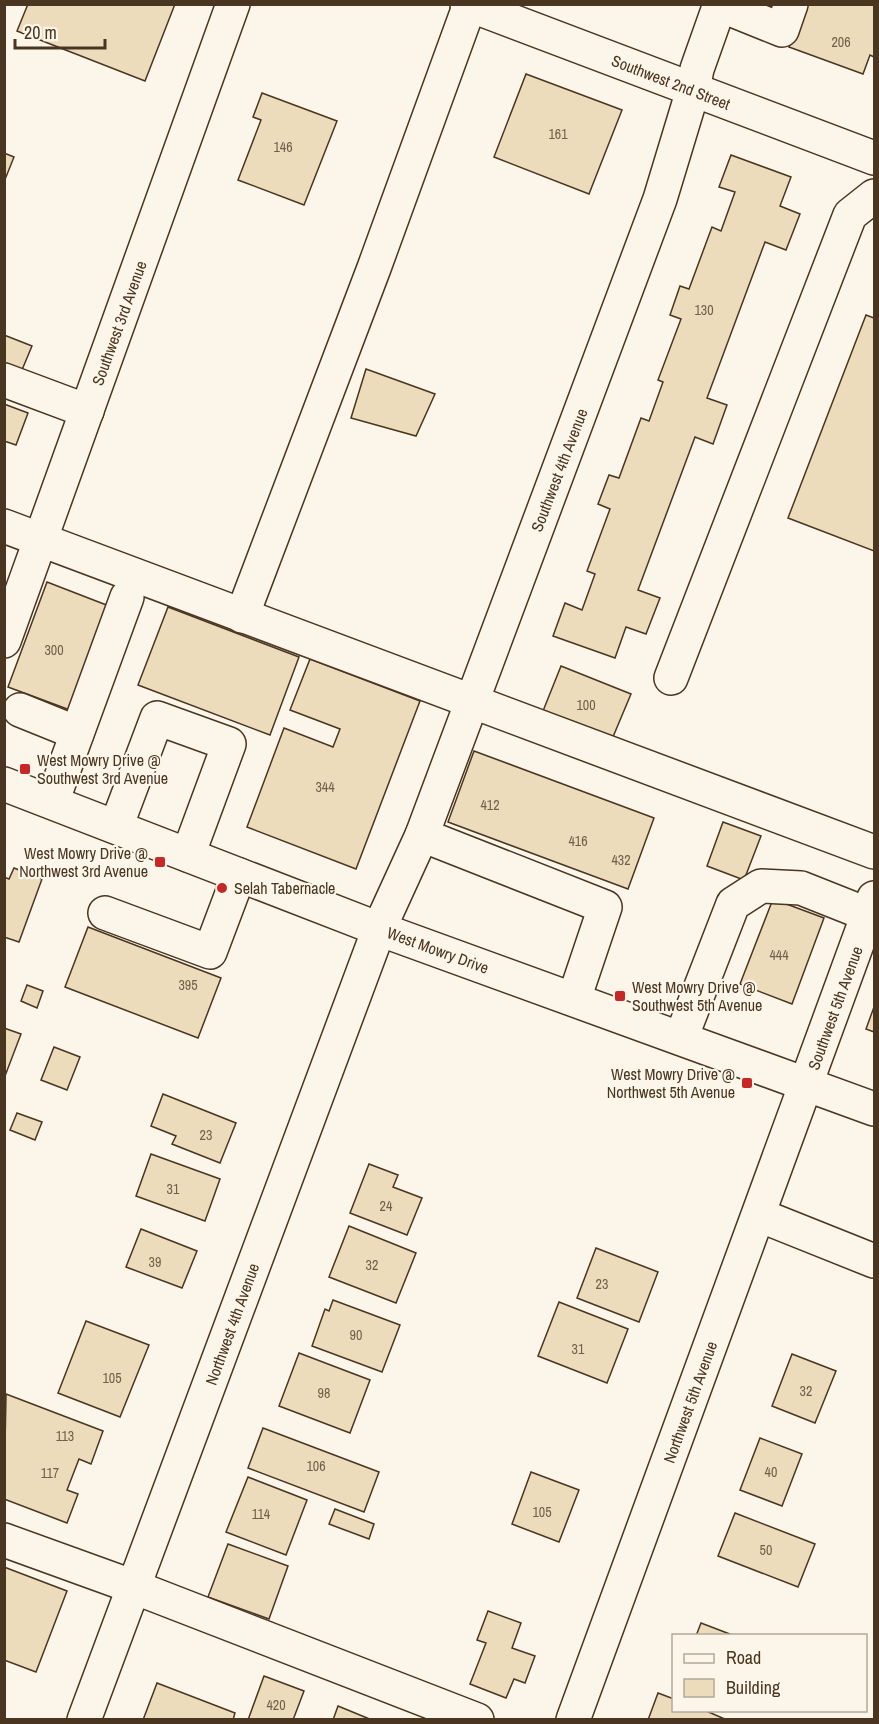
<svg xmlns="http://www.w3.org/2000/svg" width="879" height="1724" font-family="'Archivo Narrow',sans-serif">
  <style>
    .building { fill: #ecdcbc; stroke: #4a3520; stroke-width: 1.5 }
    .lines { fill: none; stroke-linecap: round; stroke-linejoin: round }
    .minor-casing { stroke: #4a3520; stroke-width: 36 }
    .minor { stroke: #fbf6e9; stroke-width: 33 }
    .poi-dot { fill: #c62828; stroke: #fbf6e9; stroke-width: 2 }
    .labels { text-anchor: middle; stroke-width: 4.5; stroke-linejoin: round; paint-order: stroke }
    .number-label { font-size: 14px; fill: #725f47 }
    .street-label { font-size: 16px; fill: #4a3520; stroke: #fbf6e9 }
    .poi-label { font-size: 16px; fill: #4a3520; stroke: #fbf6e9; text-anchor: start }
  </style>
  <rect width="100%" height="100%" fill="#fbf6e9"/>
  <g class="building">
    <path d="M 28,4 L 175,4 L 145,81 L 17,31 Z"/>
    <path d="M 805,4 L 874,4 L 874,57 L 870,55 L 863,74 L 789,47 Z"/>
    <path d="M 526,74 L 622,110 L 589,194 L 494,157 Z"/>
    <path d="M 262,93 L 337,121 L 304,205 L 238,180 L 261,120 L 253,117 Z"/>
    <path d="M 4,153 L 14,157 L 4,182 Z"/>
    <path d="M 731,155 L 791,177 L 780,206 L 800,214 L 786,250 L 765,242 L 707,398 L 727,405 L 713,444 L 695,437 L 638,590 L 660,598 L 646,634 L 626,627 L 615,658 L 553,636 L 565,603 L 582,610 L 595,574 L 587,571 L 610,509 L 598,504 L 609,475 L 619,478 L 641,418 L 649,421 L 663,382 L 658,380 L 681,319 L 670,315 L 680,286 L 689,289 L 712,227 L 721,231 L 735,192 L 719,187 Z"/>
    <path d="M 866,315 L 874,318 L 874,551 L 788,518 Z"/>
    <path d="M 4,335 L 32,346 L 19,377 L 4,371 Z"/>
    <path d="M 366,369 L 435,394 L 416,436 L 351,418 Z"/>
    <path d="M 4,404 L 28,413 L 16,445 L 4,441 Z"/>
    <path d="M 47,582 L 109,606 L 70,710 L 8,687 Z"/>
    <path d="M 168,607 L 299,657 L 270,735 L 138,685 Z"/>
    <path d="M 310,659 L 420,701 L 356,869 L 247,827 L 284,728 L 333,747 L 340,729 L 290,710 Z"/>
    <path d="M 561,666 L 631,694 L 610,744 L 541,716 Z"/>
    <path d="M 474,751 L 654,818 L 628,889 L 448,822 Z"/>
    <path d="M 723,822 L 761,836 L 744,880 L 707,866 Z"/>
    <path d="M 14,868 L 42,879 L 19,942 L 4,937 L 4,877 L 9,879 Z"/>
    <path d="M 773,899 L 824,918 L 792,1004 L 740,984 Z"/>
    <path d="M 88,927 L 221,978 L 198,1038 L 65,987 Z"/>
    <path d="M 27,985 L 43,991 L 37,1008 L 21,1001 Z"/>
    <path d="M 874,1007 L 874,1032 L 866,1029 Z"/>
    <path d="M 4,1028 L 21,1034 L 5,1076 L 4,1076 Z"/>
    <path d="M 54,1047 L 80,1057 L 67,1090 L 41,1080 Z"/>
    <path d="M 163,1094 L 236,1123 L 220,1163 L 172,1144 L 176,1136 L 151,1126 Z"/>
    <path d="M 17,1113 L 42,1122 L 35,1140 L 10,1130 Z"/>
    <path d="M 151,1154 L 220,1179 L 205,1221 L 136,1196 Z"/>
    <path d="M 369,1164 L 398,1175 L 393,1187 L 422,1198 L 407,1235 L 350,1213 Z"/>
    <path d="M 349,1226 L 416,1253 L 396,1303 L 329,1277 Z"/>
    <path d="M 141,1229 L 197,1251 L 182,1288 L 126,1267 Z"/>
    <path d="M 596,1248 L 658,1272 L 639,1322 L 577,1298 Z"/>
    <path d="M 333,1300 L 400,1325 L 382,1372 L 312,1346 L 325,1309 L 329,1311 Z"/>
    <path d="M 559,1302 L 628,1329 L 607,1383 L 538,1356 Z"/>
    <path d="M 86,1321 L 149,1345 L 120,1417 L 58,1393 Z"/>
    <path d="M 299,1353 L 370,1380 L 350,1433 L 279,1406 Z"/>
    <path d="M 792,1354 L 836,1371 L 815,1423 L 772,1406 Z"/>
    <path d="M 6,1394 L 103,1431 L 91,1464 L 79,1459 L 67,1490 L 78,1494 L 67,1523 L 4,1499 Z"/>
    <path d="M 263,1428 L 379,1472 L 364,1512 L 248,1468 Z"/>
    <path d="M 760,1438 L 802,1454 L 782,1506 L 740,1490 Z"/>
    <path d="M 531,1472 L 579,1490 L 559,1542 L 512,1524 Z"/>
    <path d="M 248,1477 L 307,1500 L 286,1555 L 226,1532 Z"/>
    <path d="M 335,1509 L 374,1524 L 369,1539 L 329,1524 Z"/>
    <path d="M 735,1513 L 815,1544 L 798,1587 L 718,1556 Z"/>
    <path d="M 228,1544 L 288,1566 L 269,1619 L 208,1597 Z"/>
    <path d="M 4,1567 L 67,1591 L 36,1672 L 4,1660 Z"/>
    <path d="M 488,1611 L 521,1623 L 512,1648 L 535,1656 L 525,1683 L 514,1679 L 506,1698 L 470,1684 L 486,1643 L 477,1640 Z"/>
    <path d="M 701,1623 L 735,1636 L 696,1636 Z"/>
    <path d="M 264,1676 L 304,1691 L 293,1720 L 248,1720 Z"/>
    <path d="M 157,1683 L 235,1713 L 233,1720 L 143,1720 Z"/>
    <path d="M 658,1693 L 674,1699 L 674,1710 L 704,1710 L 727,1720 L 648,1720 Z"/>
    <path d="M 338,1706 L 372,1720 L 333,1720 Z"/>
  </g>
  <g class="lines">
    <defs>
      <g id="minor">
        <path d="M 467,4 L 874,158"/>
        <path d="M 720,5 L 782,30 L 791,4"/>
        <path d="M 4,380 L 87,411"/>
        <path d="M 4,526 L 874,852"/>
        <path d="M 242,616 L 374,268 L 470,4"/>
        <path d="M 4,641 L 233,4"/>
        <path d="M 671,678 L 850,215 L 874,196"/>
        <path d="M 20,710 L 77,733"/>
        <path d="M 4,784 L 379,929 L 874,1109"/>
        <path d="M 52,802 L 127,597"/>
        <path d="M 116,827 L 157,718 L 229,744 L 188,855"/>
        <path d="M 422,835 L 605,907 L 574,999"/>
        <path d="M 105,913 L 210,952 L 239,875"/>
        <path d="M 681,1038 L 733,904 L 761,886 L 801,888 L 869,915"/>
        <path d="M 759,1215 L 874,1261"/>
        <path d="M 4,1540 L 134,1587 L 477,1720"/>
        <path d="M 84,1720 L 379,929 L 422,835 L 660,199 L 693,90 L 697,69 L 720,4"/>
        <path d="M 573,1720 L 874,898"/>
      </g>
    </defs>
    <use href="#minor" class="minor-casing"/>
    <use href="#minor" class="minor"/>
  </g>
  <g class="poi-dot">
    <rect x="19" y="763" width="12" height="12" rx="3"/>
    <rect x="154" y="856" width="12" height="12" rx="3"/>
    <circle cx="222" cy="888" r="6"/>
    <rect x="614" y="990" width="12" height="12" rx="3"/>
    <rect x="741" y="1077" width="12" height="12" rx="3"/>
  </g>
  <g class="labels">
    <g class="number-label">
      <text x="841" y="47">206</text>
      <text x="558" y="139">161</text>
      <text x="283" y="152">146</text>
      <text x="704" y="315">130</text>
      <text x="54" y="655">300</text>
      <text x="586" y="710">100</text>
      <text x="325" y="792">344</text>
      <text x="490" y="810">412</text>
      <text x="578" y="846">416</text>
      <text x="621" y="865">432</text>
      <text x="779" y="960">444</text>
      <text x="188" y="990">395</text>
      <text x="206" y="1140">23</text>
      <text x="173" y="1194">31</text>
      <text x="386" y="1211">24</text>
      <text x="155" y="1267">39</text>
      <text x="372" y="1270">32</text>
      <text x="602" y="1289">23</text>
      <text x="356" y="1340">90</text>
      <text x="578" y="1354">31</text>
      <text x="112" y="1383">105</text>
      <text x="806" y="1396">32</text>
      <text x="324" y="1398">98</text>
      <text x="65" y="1441">113</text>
      <text x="316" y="1471">106</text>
      <text x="771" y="1477">40</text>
      <text x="50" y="1478">117</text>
      <text x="542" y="1517">105</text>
      <text x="261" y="1519">114</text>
      <text x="766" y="1555">50</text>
      <text x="276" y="1710">420</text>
    </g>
    <g class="street-label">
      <text transform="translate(671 82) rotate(21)" y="6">Southwest 2nd Street</text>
      <text transform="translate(119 323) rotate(-70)" y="6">Southwest 3rd Avenue</text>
      <text transform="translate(559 470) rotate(-69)" y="6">Southwest 4th Avenue</text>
      <text transform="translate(438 950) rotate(20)" y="6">West Mowry Drive</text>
      <text transform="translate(835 1008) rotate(-70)" y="6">Southwest 5th Avenue</text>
      <text transform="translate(232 1324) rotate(-70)" y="6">Northwest 4th Avenue</text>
      <text transform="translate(690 1402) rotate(-70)" y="6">Northwest 5th Avenue</text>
    </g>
    <g class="poi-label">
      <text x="37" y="766">West Mowry Drive @<tspan x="37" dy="18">Southwest 3rd Avenue</tspan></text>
      <text x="148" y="859" text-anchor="end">West Mowry Drive @<tspan x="148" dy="18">Northwest 3rd Avenue</tspan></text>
      <text x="234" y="894">Selah Tabernacle</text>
      <text x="632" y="993">West Mowry Drive @<tspan x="632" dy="18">Southwest 5th Avenue</tspan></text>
      <text x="735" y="1080" text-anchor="end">West Mowry Drive @<tspan x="735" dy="18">Northwest 5th Avenue</tspan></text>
    </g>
  </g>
  <rect width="879" height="1724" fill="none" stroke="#4a3520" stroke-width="12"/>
  <rect x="672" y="1634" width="195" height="78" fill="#fbf6e9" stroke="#b4a999" stroke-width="1.5"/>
  <rect x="684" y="1654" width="30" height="9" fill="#fbf6e9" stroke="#b4a999" stroke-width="1.5"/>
  <text x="726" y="1664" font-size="18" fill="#4a3520">Road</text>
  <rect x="684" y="1679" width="30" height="18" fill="#ecdcbc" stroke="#b4a999" stroke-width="1.5"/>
  <text x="726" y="1694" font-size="18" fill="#4a3520">Building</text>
  <path d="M15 39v9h90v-9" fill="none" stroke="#4a3520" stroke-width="3"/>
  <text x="24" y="39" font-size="18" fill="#4a3520" stroke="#fbf6e9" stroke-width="4.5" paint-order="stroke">20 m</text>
</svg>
